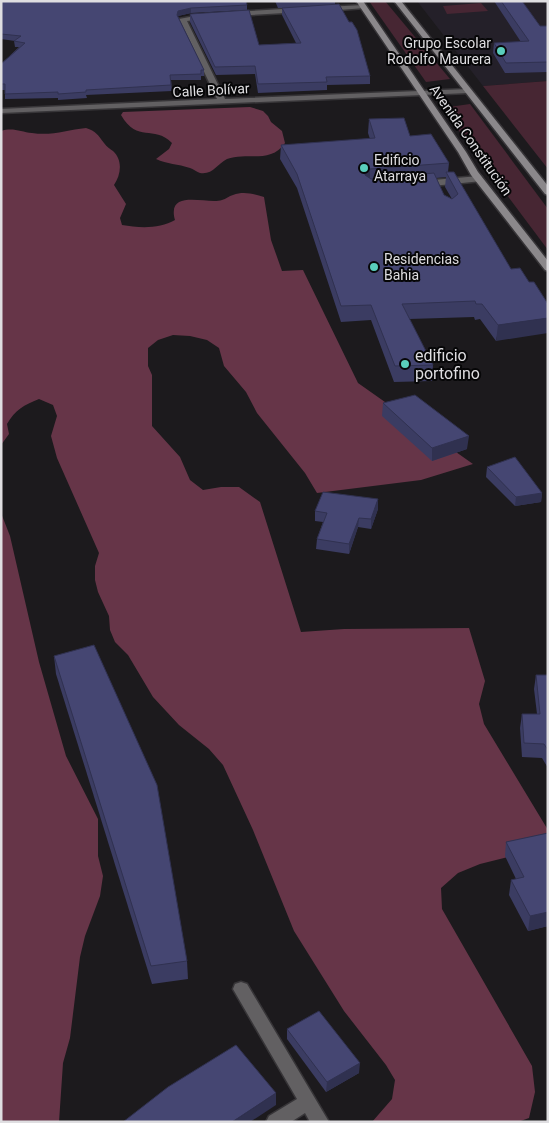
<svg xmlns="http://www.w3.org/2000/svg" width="549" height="1123" font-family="Roboto,sans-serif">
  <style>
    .built { fill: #242029 }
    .green { fill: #472633 }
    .forest { fill: #663548 }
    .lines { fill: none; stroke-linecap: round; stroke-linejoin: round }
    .street-casing { stroke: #373538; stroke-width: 3 }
    .secondary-casing { stroke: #373538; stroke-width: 3 }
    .street { fill: #626062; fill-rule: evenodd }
    .secondary { fill: #8b888b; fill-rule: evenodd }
    .wall { fill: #3b3c62; fill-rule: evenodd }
    .shaded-wall { fill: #303150 }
    .building { fill: #454672; stroke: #303150 }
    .poi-dot { fill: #5acebc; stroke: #060607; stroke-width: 2 }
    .labels { text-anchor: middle; stroke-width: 4; stroke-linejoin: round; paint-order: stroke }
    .far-poi-label { font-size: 14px; fill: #dfdee1; stroke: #060607; text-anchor: start }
    .far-street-label { font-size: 14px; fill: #dfdee1; stroke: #060607 }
    .poi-label { font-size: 16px; fill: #dfdee1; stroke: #060607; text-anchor: start }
  </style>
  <rect width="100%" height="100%" fill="#1c1a1d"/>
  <path class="built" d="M 417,1 L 548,1 L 548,81 L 483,86 Z"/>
  <g class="green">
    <path d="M 369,1 L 385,1 L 450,79 L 426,82 Z"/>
    <path d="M 481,3 L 488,11 L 447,14 L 443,6 Z"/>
    <path d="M 548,81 L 548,169 L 483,86 Z"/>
    <path d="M 470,104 L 548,209 L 548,250 L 442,108 Z"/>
  </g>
  <g class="forest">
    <path d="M 250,107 L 263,111 L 268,116 L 271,122 L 282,131 L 285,143 C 271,164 247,152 227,159 C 217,164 213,175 200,173 C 197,172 193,169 190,168 C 178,164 167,164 156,159 L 169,149 L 172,143 C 153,124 138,144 121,115 L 123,112 Z"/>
    <path d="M 86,128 C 96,131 98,135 104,143 C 107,147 110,149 113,151 C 123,160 121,175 114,185 L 126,204 L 120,218 L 122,225 C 139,228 160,229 175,220 C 166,188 208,205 222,200 C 226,199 229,196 233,195 C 244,191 253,194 264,197 L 271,240 L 282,271 L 303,270 L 358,383 L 473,464 L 421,480 L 317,493 L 305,473 L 257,413 L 246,392 L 224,366 L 219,348 L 207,340 L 190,336 L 173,335 L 158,340 L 148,348 L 148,366 L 152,375 L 152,426 L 180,457 L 190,480 L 203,490 L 221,487 L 239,487 L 260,502 L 301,632 L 344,629 L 469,628 L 485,681 L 479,704 L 484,724 L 548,830 L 548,847 L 480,864 L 458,873 L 441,888 L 442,909 L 532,1066 L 535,1092 L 529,1118 L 518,1122 L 372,1122 L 392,1099 L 395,1080 L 386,1065 L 344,1011 L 294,931 L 253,830 L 223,765 L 209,749 L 179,725 L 153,697 L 128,655 L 115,642 L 110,630 L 109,616 L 98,592 L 95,580 L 95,566 L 99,553 L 57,458 L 51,436 L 57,416 L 53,405 L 39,399 C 24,405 15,410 7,424 L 9,434 L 1,445 L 1,131 C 13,127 21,132 32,133 C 52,136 67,130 86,128 Z"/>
    <path d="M 1,513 L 10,536 L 39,662 L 66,756 L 98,819 L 98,856 L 103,876 L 100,896 L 85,936 L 80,957 L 70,1038 L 63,1063 L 59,1122 L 1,1122 Z"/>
  </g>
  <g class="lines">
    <defs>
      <g id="street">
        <path d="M 363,5 L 365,6 L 365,8 L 326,11 L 322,9 L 326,7 Z"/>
        <path d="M 299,8 L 302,8 L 302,12 L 234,16 L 230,14 L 234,12 Z"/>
        <path d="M 206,14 L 210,16 L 209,18 L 187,21 L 225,99 L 468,89 L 472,91 L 468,93 L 1,113 L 1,109 L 217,99 L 179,19 Z"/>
        <path d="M 479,176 L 482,177 L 482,181 L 422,187 L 418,184 L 422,181 Z"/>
        <path d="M 241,982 L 247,984 L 329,1122 L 310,1122 L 305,1113 L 291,1122 L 266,1122 L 269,1116 L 297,1099 L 233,989 L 235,984 Z"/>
      </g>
      <g id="secondary">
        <path d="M 356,1 L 363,1 L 466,152 L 478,172 L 548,261 L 548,271 L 545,270 L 471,175 L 458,152 Z"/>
        <path d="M 394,1 L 401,1 L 548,186 L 548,195 L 545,194 Z"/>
      </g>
    </defs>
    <use href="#street" class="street-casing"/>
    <use href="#secondary" class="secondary-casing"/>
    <use href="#street" class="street"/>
    <use href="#secondary" class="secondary"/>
  </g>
  <g class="wall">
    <path d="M 1,1 L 247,5 L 247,10 L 191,13 L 178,16 L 204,70 L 204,76 L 201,76 L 201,80 L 171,80 L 172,91 L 86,95 L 87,98 L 58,100 L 58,98 L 5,99 L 5,90 L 1,90 L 1,64 L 19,47 L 15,47 L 14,41 L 15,41 L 1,39 Z"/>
    <path d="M 275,1 L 335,1 L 335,4 L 370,76 L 370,84 L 327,85 L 327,90 L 258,93 L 255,74 L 216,75 L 190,22 L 190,14 L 259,45 L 296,43 L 282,15 L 282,8 L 278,8 Z"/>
    <path d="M 494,1 L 522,1 L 540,26 L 548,26 L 548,72 L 505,73 L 493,53 L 494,43 L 521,42 Z"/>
    <path d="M 369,119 L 410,136 L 449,163 L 448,172 L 511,269 L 496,341 L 480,319 L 475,320 L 474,317 L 409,319 L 433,365 L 432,381 L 394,382 L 371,320 L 341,322 L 297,188 L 280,159 L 281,145 L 370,139 L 368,133 ZM 446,177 L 445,187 L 452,199 L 444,195 L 436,178 Z"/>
    <path d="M 383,403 L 467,449 L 432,461 L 382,416 Z"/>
    <path d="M 487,467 L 542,493 L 541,502 L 515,506 L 486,477 Z"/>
    <path d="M 378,509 L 371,529 L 358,527 L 349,554 L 316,549 L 317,539 L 323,522 L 315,521 L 315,511 Z"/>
    <path d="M 54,656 L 187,961 L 188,979 L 152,984 L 56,674 Z"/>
    <path d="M 536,675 L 548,675 L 548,768 L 542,758 L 522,757 L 520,728 L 522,714 L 537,714 L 534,689 Z"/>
    <path d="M 548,833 L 548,926 L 528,931 L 509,895 L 511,880 L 516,879 L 505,856 L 506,842 Z"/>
    <path d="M 287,1029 L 359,1073 L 326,1092 L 287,1039 Z"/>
  </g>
  <g class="shaded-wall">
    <path d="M 191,8 L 191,13 L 178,16 L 177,20 L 177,15 L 178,11 Z"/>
    <path d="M 370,169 L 370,183 L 365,186 L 365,172 Z"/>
    <path d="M 548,318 L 548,333 L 496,341 L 498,325 Z"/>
    <path d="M 469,436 L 467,449 L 432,461 L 432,448 Z"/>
    <path d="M 542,493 L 541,502 L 515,506 L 516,497 Z"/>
    <path d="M 378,499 L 378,509 L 371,529 L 371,519 Z"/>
    <path d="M 359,518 L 358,527 L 349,554 L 349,544 Z"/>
    <path d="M 548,912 L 548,926 L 528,931 L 530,916 Z"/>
    <path d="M 360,1063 L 359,1073 L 326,1092 L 327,1082 Z"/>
    <path d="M 276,1093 L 276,1105 L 250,1122 L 232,1122 Z"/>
  </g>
  <g class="building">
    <path d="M 1,1 L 246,1 L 247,5 L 191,8 L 178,11 L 177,15 L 204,70 L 201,70 L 201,74 L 170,75 L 171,85 L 86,90 L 86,92 L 58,94 L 58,92 L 5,94 L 5,84 L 1,84 L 1,64 L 25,43 L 14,41 L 21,36 L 1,34 Z"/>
    <path d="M 501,1 L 522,1 L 540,26 L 548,26 L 548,62 L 506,63 L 494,43 L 529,41 Z"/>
    <path d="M 339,4 L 349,22 L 352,22 L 357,30 L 370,76 L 326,77 L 327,82 L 258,84 L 255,66 L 215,67 L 190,14 L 249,10 L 259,45 L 301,43 L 282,8 Z"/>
    <path d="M 404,118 L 410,136 L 431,134 L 449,163 L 370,169 L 365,172 L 365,175 L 371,179 L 434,173 L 444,195 L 452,199 L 458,194 L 446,172 L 454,172 L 511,269 L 520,268 L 529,282 L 534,282 L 548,304 L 548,318 L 498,325 L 482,304 L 476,304 L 475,301 L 402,304 L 433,365 L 395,366 L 371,305 L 341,306 L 297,174 L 281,145 L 375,138 L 369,119 Z"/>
    <path d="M 415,395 L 469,436 L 432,448 L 383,403 Z"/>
    <path d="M 515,457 L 542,493 L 516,497 L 487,467 Z"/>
    <path d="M 323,492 L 378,499 L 371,519 L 359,518 L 349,544 L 317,539 L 327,513 L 315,511 Z"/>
    <path d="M 94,645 L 157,785 L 187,961 L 151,966 L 54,656 Z"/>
    <path d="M 536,675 L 548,675 L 548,750 L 544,744 L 524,743 L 522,714 L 540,714 Z"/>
    <path d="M 548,833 L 548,912 L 530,916 L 511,880 L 524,877 L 506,842 Z"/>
    <path d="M 319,1011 L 360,1063 L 327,1082 L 287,1029 Z"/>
    <path d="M 236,1045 L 276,1093 L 232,1122 L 123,1122 L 168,1087 Z"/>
  </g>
  <g class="poi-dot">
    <circle cx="501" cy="51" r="5"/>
    <circle cx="364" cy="168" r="5"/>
    <circle cx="374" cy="267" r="5"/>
    <circle cx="405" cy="364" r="5"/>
  </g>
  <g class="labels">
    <g class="far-poi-label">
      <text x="491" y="48" text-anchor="end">Grupo Escolar<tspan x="491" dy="16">Rodolfo Maurera</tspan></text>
      <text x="374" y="165">Edificio<tspan x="374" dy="16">Atarraya</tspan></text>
      <text x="384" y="264">Residencias<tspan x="384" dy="16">Bahia</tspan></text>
    </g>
    <g class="far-street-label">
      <text transform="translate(211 90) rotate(-3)" y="5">Calle Bolívar</text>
      <text transform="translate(471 140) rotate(55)" y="5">Avenida Constitución</text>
    </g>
    <g class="poi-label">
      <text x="415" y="361">edificio<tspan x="415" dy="18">portofino</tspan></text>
    </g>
  </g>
  <rect width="549" height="1123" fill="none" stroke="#dfdee1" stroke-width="5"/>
</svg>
